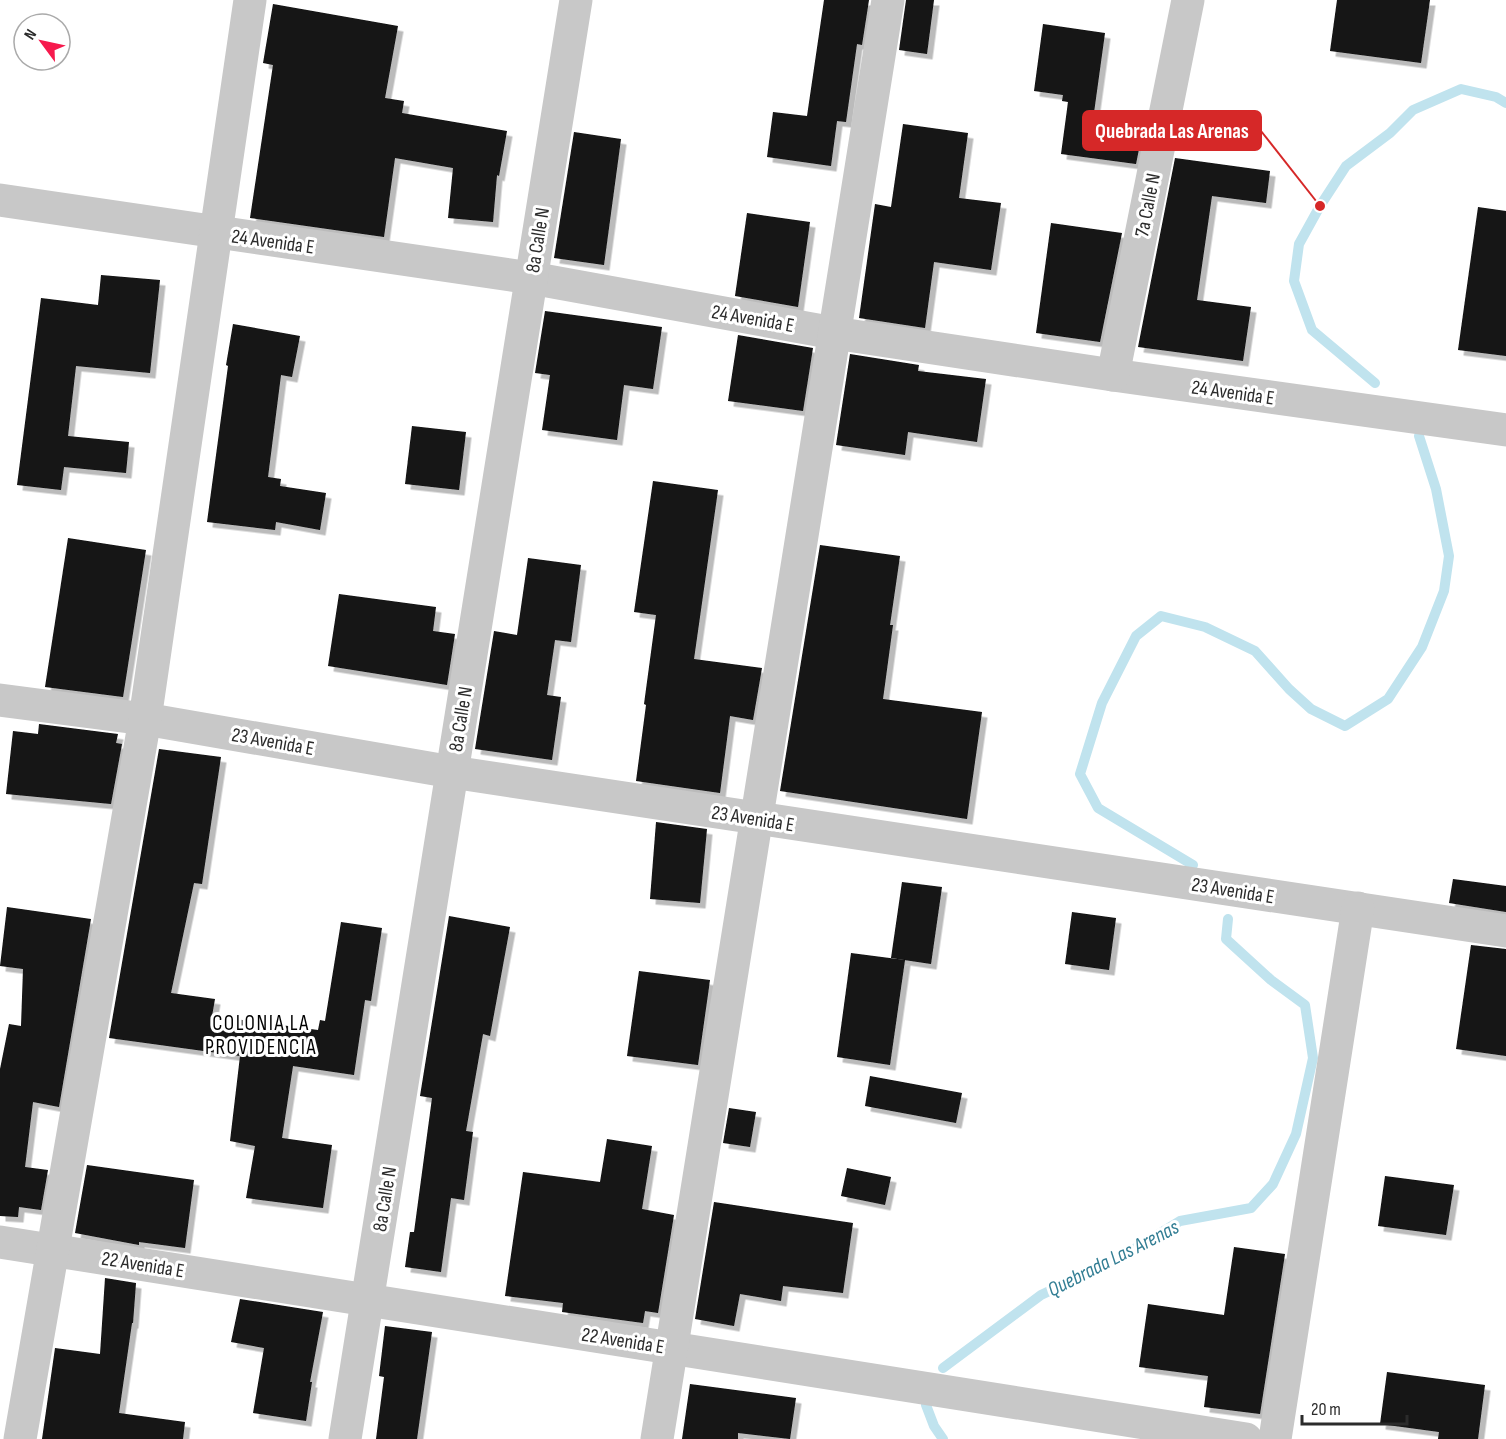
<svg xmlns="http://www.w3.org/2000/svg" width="1506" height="1439" font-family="'Sofia Sans Condensed',sans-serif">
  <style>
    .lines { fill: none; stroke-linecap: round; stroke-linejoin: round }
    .stream { stroke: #c0e3ee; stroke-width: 10 }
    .building { fill: #121212; filter: url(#shadow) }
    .minor { stroke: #c8c8c8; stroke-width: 33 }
    .labels { text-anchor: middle; stroke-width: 6; stroke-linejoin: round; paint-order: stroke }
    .street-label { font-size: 20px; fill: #2b2b2b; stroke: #fff }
    .neighbourhood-label { font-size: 21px; letter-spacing: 1.5px; fill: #000; stroke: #fff }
    .water-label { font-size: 21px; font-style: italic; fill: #337e94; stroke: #fff }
    .leader { fill: none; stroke: #d62828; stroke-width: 2 }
    .callout-dot { fill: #d62828; stroke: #fff; stroke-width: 2 }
    .callout { fill: #d62828; stroke: #d62828; stroke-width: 2 }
    .callout-label { font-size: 21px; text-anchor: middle; font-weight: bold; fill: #fff }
  </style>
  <defs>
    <filter id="shadow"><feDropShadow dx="5.5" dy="5.5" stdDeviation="0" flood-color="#0004"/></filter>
  </defs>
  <rect width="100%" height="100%" fill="#fff"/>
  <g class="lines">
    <g class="stream">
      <path d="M 1375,383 L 1312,330 L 1294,281 L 1299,244 L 1320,206 L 1346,166 L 1390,133 L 1413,110 L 1461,89 L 1496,97 L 1506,103"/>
      <path d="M 1193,865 L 1098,808 L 1080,774 L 1102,703 L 1136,636 L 1161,616 L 1205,627 L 1255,651 L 1289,689 L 1311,709 L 1345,726 L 1388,699 L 1422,647 L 1444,591 L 1449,556 L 1436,489 L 1419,436"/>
      <path d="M 943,1368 L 1041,1295 L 1121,1257 L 1180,1221 L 1251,1208 L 1273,1184 L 1296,1134 L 1313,1058 L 1305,1005 L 1271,980 L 1226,939 L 1228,919"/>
      <path d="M 926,1405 L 934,1426 L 943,1439"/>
    </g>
  </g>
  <g class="building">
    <path d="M 824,0 L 869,0 L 862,45 L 857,44 L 846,122 L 837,121 L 831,166 L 767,157 L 773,112 L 807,116 Z"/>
    <path d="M 906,0 L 934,0 L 927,54 L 899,50 Z"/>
    <path d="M 1337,0 L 1430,0 L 1421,63 L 1330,51 Z"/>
    <path d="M 273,4 L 398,26 L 385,98 L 404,101 L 402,113 L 507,131 L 499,176 L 497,175 L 493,222 L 448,218 L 453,168 L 395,158 L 384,237 L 250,218 L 273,65 L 263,63 Z"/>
    <path d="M 1043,24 L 1105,33 L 1092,127 L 1142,134 L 1136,164 L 1061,154 L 1068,102 L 1062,101 L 1063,95 L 1034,91 Z"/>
    <path d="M 903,124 L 968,133 L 959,198 L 1001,203 L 991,270 L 934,262 L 925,328 L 859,318 L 875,204 L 891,207 Z"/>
    <path d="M 574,132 L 621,139 L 604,265 L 554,258 Z"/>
    <path d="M 1175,158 L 1270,171 L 1266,203 L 1212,196 L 1197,300 L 1251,307 L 1243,361 L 1138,347 Z"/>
    <path d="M 1478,207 L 1506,211 L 1506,356 L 1458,350 Z"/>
    <path d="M 747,213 L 810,222 L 798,307 L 735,296 Z"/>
    <path d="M 1051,223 L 1122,233 L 1100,342 L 1036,333 Z"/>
    <path d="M 101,275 L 160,280 L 150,373 L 76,366 L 68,436 L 129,442 L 126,473 L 64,467 L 61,490 L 17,485 L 41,298 L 98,305 Z"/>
    <path d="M 545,311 L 662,327 L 653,389 L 624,385 L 617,440 L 542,430 L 550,375 L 535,373 Z"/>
    <path d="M 233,324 L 300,336 L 292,377 L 281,375 L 268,477 L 281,479 L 280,486 L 326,493 L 320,530 L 276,522 L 275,530 L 207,522 L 228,366 L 226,365 Z"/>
    <path d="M 738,335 L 813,348 L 803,411 L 728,401 Z"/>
    <path d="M 850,354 L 919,365 L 918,371 L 986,379 L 977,442 L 908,432 L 905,455 L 836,445 Z"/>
    <path d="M 412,426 L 466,432 L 459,490 L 405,484 Z"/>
    <path d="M 653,481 L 718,490 L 694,659 L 762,668 L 753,720 L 730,716 L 720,793 L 636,781 L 646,705 L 644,704 L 656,615 L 634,612 Z"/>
    <path d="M 68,538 L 146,550 L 123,697 L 45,687 Z"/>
    <path d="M 820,545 L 900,556 L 890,625 L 893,625 L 883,699 L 982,712 L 967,819 L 780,791 Z"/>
    <path d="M 528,558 L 581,565 L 571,642 L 555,640 L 547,695 L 561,697 L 552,760 L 475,749 L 494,631 L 517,635 Z"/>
    <path d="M 339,594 L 436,607 L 433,631 L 455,634 L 447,685 L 328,666 Z"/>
    <path d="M 39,724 L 118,734 L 116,743 L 122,744 L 111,804 L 6,794 L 13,731 L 38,734 Z"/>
    <path d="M 159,749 L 221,757 L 202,884 L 194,883 L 171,993 L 215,999 L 212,1016 L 318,1030 L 320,1020 L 325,1021 L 341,922 L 382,928 L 371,1001 L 365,1000 L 354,1075 L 293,1066 L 282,1138 L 332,1145 L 323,1208 L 246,1198 L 255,1146 L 230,1141 L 240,1056 L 109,1038 Z"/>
    <path d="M 656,822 L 707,829 L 700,903 L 650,899 Z"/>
    <path d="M 1453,879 L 1506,886 L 1506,912 L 1449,903 Z"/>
    <path d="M 902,882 L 942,887 L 931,964 L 891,958 Z"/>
    <path d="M 7,907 L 91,919 L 59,1107 L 33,1102 L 25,1167 L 48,1170 L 41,1210 L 19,1207 L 18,1217 L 0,1216 L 0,1069 L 9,1024 L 21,1026 L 23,969 L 0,966 Z"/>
    <path d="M 1072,912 L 1116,918 L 1109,970 L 1065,964 Z"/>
    <path d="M 449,916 L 510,927 L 490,1036 L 483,1034 L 466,1131 L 473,1132 L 464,1200 L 451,1198 L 441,1272 L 405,1267 L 410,1232 L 414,1232 L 432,1098 L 420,1096 Z"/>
    <path d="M 1471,945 L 1506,949 L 1506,1056 L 1456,1049 Z"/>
    <path d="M 851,953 L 905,960 L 890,1065 L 837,1057 Z"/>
    <path d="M 639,971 L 710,980 L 698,1065 L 627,1056 Z"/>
    <path d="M 870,1076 L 962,1093 L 956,1123 L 865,1106 Z"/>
    <path d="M 729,1108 L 756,1112 L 750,1147 L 723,1143 Z"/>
    <path d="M 607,1139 L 652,1146 L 642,1209 L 674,1215 L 658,1313 L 645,1311 L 643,1323 L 562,1312 L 563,1303 L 505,1296 L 523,1172 L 600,1182 Z"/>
    <path d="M 87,1165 L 194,1180 L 185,1248 L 139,1242 L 139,1245 L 75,1233 Z"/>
    <path d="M 847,1168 L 891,1177 L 885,1205 L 841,1196 Z"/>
    <path d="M 1385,1176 L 1454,1185 L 1446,1235 L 1378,1226 Z"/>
    <path d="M 714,1202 L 853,1223 L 843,1293 L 783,1286 L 781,1301 L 740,1294 L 734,1326 L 695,1319 Z"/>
    <path d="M 1234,1247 L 1285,1254 L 1260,1414 L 1204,1407 L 1208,1376 L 1139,1367 L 1148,1304 L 1224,1315 Z"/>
    <path d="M 105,1278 L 136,1283 L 133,1323 L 132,1323 L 119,1413 L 185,1422 L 183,1439 L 42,1439 L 55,1348 L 100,1354 Z"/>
    <path d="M 240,1299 L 323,1312 L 310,1382 L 312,1382 L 306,1421 L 253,1413 L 264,1348 L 231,1342 Z"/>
    <path d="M 385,1326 L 432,1332 L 417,1439 L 376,1439 L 384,1377 L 379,1376 Z"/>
    <path d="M 1387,1372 L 1485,1385 L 1478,1439 L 1438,1439 L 1439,1432 L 1380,1424 Z"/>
    <path d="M 690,1384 L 796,1398 L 790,1439 L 738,1433 L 738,1439 L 682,1439 Z"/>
  </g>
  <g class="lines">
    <g class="minor">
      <path d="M 0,200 L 531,278 L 834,333 L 1113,375 L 1506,430"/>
      <path d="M 1113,375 L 1188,0"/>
      <path d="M 0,700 L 145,719 L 452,772 L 1506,931"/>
      <path d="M 0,1242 L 1246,1439"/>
      <path d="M 20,1439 L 145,719 L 250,0"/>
      <path d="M 345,1439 L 576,0"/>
      <path d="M 657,1439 L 888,0"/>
      <path d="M 1275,1439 L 1358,908"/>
    </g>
  </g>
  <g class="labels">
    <g class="street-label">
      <text transform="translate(1147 205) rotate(-79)" y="7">7a Calle N</text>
      <text transform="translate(537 240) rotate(-81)" y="7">8a Calle N</text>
      <text transform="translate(273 241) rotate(8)" y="7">24 Avenida E</text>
      <text transform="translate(753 318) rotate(10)" y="7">24 Avenida E</text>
      <text transform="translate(1233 392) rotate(8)" y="7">24 Avenida E</text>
      <text transform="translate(460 719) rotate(-81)" y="7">8a Calle N</text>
      <text transform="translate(273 741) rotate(10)" y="7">23 Avenida E</text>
      <text transform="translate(753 818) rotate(9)" y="7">23 Avenida E</text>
      <text transform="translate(1233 890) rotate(9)" y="7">23 Avenida E</text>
      <text transform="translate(384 1199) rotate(-81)" y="7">8a Calle N</text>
      <text transform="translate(143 1264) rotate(9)" y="7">22 Avenida E</text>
      <text transform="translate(623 1340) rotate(9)" y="7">22 Avenida E</text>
    </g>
    <g class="neighbourhood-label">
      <text x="261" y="1030">COLONIA LA<tspan x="261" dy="24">PROVIDENCIA</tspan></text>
    </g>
    <g class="water-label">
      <text transform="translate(1113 1258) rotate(-27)" y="7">Quebrada Las Arenas</text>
    </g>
  </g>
  <path class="leader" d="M1320 206L1261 131"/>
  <circle class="callout-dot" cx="1320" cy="206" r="6"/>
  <rect class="callout" x="1083" y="111" width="178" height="39" rx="6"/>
  <g class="callout-label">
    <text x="1172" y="138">Quebrada Las Arenas</text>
  </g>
  <g transform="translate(42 42) rotate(303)"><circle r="28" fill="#ffffff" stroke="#aaaaaa" stroke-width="1.5"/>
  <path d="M0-4.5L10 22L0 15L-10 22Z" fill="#f61a4d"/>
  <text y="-9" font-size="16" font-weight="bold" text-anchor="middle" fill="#2b2b2b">N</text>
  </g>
  <path d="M1302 1415v9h105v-9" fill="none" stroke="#2b2b2b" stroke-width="3"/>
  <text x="1311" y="1415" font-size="18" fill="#2b2b2b" stroke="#ffffff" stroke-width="4.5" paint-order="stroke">20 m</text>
</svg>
